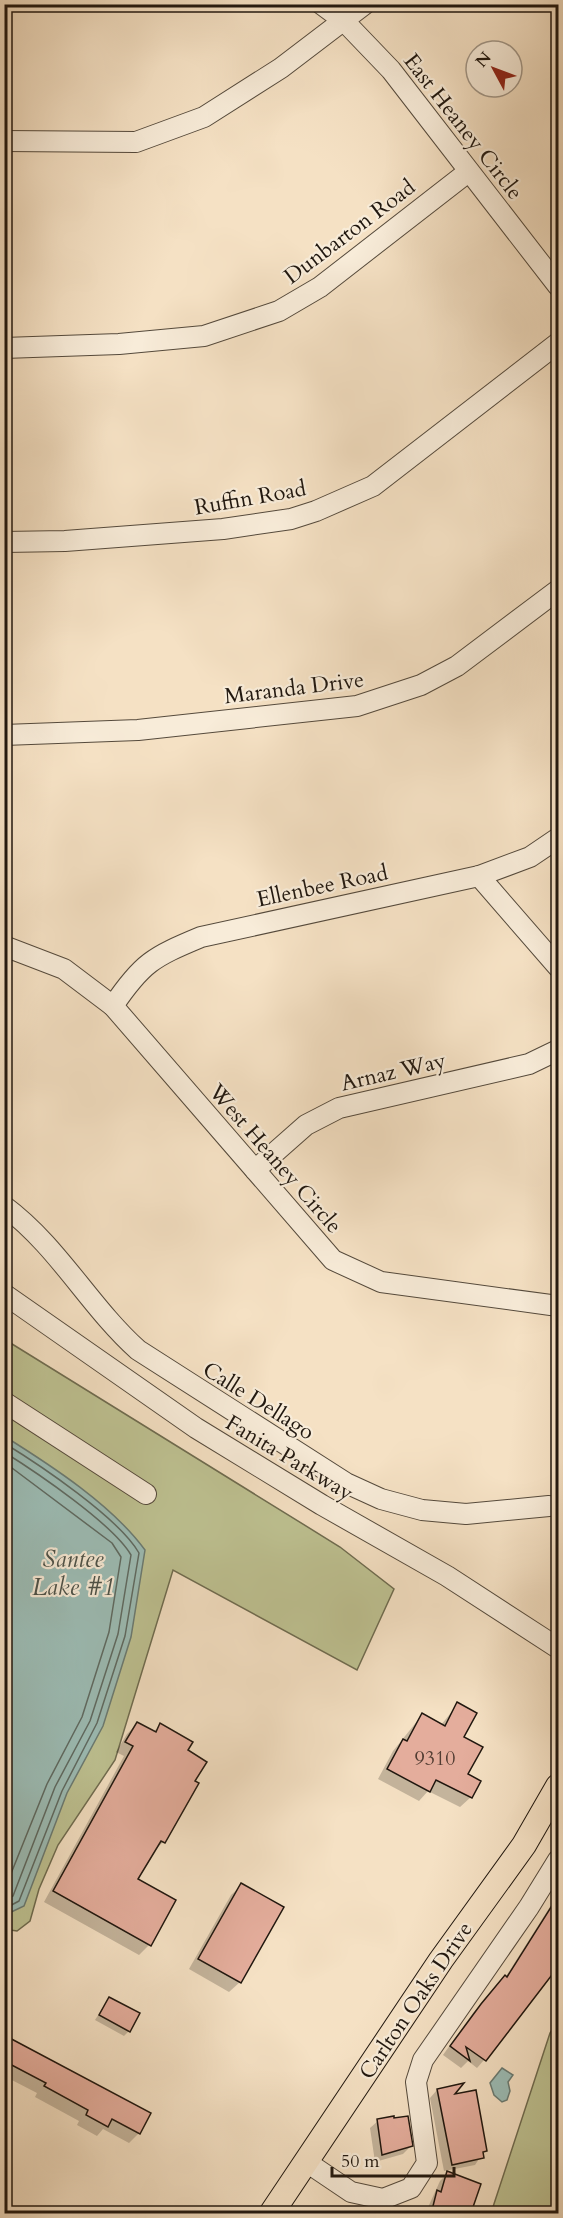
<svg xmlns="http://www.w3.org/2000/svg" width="563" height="2218" font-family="Cardo,serif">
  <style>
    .green { fill: #bec292; stroke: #6f6c50; stroke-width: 1.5 }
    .water { fill: #9cbdb6; stroke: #6a7b73; stroke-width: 1.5 }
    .shadow { fill: #0003 }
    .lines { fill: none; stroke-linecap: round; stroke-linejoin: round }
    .shore { stroke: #5e6a62; stroke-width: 1.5 }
    .building { fill: #e4ad9c; stroke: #20170f; stroke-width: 1.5 }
    .minor-casing { stroke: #554a3c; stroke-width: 22 }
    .major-casing { stroke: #20170f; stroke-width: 26 }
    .minor { stroke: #f8ecd9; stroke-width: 20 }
    .major { stroke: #f5e1c4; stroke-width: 24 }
    .labels { text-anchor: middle; stroke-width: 4.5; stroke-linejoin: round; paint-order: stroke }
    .number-label { font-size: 20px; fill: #513c32 }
    .street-label { font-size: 22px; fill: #20170f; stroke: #f8ecd9 }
    .water-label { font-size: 24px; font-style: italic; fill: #4b5149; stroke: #f8ecd9 }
  </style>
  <rect width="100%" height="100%" fill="#f5e1c4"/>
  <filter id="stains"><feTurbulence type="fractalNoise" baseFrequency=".00333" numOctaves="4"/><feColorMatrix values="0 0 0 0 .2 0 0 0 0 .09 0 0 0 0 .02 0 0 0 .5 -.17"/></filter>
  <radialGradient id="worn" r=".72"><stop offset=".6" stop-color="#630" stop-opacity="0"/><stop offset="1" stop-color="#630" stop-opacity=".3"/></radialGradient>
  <g class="green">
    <path d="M 4,1339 L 340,1547 L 394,1589 L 357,1670 L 173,1570 L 115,1760 L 58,1845 L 39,1889 L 30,1921 L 17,1931 L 4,1929 Z"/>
    <path d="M 558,2020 L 558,2213 L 491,2213 L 550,2033 Z"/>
  </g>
  <g class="water">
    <path d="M 4,1436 C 52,1466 112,1505 145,1550 L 131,1637 L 103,1726 L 67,1793 L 24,1906 L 5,1915 Z"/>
    <path d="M 502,2068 L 513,2075 L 508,2082 L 510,2091 L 507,2100 L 502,2102 L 494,2095 L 490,2083 Z"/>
  </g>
  <g class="shadow">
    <path d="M 458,1704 L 471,1797 L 460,1807 L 428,1791 L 419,1801 L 378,1779 L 393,1751 L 422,1715 L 441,1725 Z"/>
    <path d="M 137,1724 L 153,1732 L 161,1725 L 186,1751 L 163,1842 L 153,1852 L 136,1880 L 174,1901 L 149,1945 L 139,1955 L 44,1902 L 124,1756 L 116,1752 L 127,1734 Z"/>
    <path d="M 242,1885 L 240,1982 L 229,1992 L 189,1969 L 231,1895 Z"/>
    <path d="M 558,1894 L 558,1963 L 484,2060 L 477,2068 L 468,2061 L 461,2068 L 443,2055 L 473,2013 L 505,1978 Z"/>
    <path d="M 109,1998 L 129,2031 L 124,2036 L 95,2020 Z"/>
    <path d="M 4,2041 L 139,2133 L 129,2143 L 103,2129 L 97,2136 L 77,2125 L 79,2121 L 35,2097 L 37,2093 L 4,2076 Z"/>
    <path d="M 437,2090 L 451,2097 L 485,2150 L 475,2165 L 444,2171 L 430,2098 Z"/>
    <path d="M 393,2120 L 411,2146 L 403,2154 L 375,2162 L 370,2128 L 378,2121 Z"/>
    <path d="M 448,2173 L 479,2184 L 469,2214 L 425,2214 L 440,2181 Z"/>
  </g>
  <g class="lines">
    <g class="shore">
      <path d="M 4,1443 C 40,1465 119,1518 139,1553 L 125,1636 L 97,1723 L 62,1791 L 19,1901 L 4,1909"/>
      <path d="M 4,1452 C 36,1472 113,1524 131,1555 L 118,1634 L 90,1721 L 55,1787 L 13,1896 L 4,1900"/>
      <path d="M 4,1462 L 112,1543 L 121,1557 L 109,1632 L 82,1717 L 47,1784 L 4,1891"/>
    </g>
  </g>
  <g class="building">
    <path d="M 457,1702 L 477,1713 L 464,1737 L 483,1747 L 468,1774 L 481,1781 L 472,1798 L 436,1780 L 430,1792 L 387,1769 L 403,1739 L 407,1741 L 422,1713 L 445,1726 Z"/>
    <path d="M 137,1722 L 156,1732 L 160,1723 L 193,1742 L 188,1750 L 207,1762 L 195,1781 L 199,1783 L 165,1843 L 161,1841 L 138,1879 L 176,1900 L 151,1946 L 53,1891 L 133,1746 L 125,1742 Z"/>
    <path d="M 241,1883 L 284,1907 L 241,1983 L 198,1959 Z"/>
    <path d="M 558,1896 L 558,1967 L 486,2061 L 466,2047 L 470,2061 L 450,2046 L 481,2004 L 505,1975 L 507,1977 Z"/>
    <path d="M 109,1997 L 140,2013 L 130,2032 L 99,2015 Z"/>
    <path d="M 4,2035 L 151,2113 L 140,2134 L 112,2119 L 108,2127 L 86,2115 L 88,2110 L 44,2086 L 46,2083 L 4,2061 Z"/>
    <path d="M 464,2083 L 455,2094 L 476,2090 L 487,2151 L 483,2152 L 484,2158 L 452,2165 L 437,2089 Z"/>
    <path d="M 394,2116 L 394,2118 L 408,2116 L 413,2146 L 382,2155 L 377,2119 Z"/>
    <path d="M 447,2171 L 481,2184 L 472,2210 L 469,2209 L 467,2214 L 431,2214 L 437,2190 L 441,2192 Z"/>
  </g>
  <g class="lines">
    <defs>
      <g id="minor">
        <path d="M 321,4 L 344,21 L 391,70 L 558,286"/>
        <path d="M 4,141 L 136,142 L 204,117 L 281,68 L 365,4"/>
        <path d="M 4,348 L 119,344 L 204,336 L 279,311 L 320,287 L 468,172"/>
        <path d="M 4,542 L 65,541 L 223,529 L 291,519 L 316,511 L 373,486 L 558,343"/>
        <path d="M 4,735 L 138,730 L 357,706 L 421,685 L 457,666 L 558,590"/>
        <path d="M 479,876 L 558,967"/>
        <path d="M 4,946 L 64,969 L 113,1006 L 333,1260 L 381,1282 L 558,1306"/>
        <path d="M 113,1006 C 142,963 153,957 201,937 L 479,876 L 530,857 L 558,838"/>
        <path d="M 255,1170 L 306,1125 L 339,1108 L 529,1064 L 558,1050"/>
        <path d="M 4,1206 C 58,1246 89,1306 138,1350 L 346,1483 L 381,1499 L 422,1510 L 466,1514 L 549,1506"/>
        <path d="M 4,1294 L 196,1428 L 322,1505 L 447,1576 L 558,1648"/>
        <path d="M 4,1402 L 146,1494"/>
        <path d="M 305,2161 L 351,2192 L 383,2199 L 411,2188 L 427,2163 L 416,2082 L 423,2060 L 529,1907 L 558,1860"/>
      </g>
      <path id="major" d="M 271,2214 L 441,1960 L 524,1845 L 558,1786"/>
    </defs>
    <use href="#minor" class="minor-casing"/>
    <use href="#major" class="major-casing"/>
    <use href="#minor" class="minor"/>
    <use href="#major" class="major"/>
  </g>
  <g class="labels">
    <g class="number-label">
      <text x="435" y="1765">9310</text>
    </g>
    <g class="street-label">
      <text transform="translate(464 126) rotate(52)" y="8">East Heaney Circle</text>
      <text transform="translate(349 231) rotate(-37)" y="8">Dunbarton Road</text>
      <text transform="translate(250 497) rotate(-10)" y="8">Ruffin Road</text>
      <text transform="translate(294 687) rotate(-7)" y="8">Maranda Drive</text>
      <text transform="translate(322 885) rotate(-12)" y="8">Ellenbee Road</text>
      <text transform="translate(393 1071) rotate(-13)" y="8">Arnaz Way</text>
      <text transform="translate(276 1158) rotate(49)" y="8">West Heaney Circle</text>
      <text transform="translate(259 1400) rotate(32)" y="8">Calle Dellago</text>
      <text transform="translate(290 1457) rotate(31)" y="8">Fanita Parkway</text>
      <text transform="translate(415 2000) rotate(-56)" y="8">Carlton Oaks Drive</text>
    </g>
    <g class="water-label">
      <text x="73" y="1567">Santee<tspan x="73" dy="28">Lake #1</tspan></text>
    </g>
  </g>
  <rect width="563" height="2218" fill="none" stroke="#f5e1c4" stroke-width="24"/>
  <rect x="6" y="6" width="551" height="2206" fill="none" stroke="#20170f" stroke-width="3"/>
  <rect x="12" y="12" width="539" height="2194" fill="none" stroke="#20170f" stroke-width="1.5"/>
  <g transform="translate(494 69) rotate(311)"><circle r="28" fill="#f8ecd9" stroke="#a29788" stroke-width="1.5"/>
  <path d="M0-4.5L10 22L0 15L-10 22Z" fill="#8f2418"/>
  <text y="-9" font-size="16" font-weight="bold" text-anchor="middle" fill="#20170f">N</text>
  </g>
  <path d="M332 2167v9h122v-9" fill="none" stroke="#20170f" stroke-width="3"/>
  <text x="341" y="2167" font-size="18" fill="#20170f" stroke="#f8ecd9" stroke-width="4.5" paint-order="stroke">50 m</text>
  <rect width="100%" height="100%" filter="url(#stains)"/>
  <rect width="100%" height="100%" fill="url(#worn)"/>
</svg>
